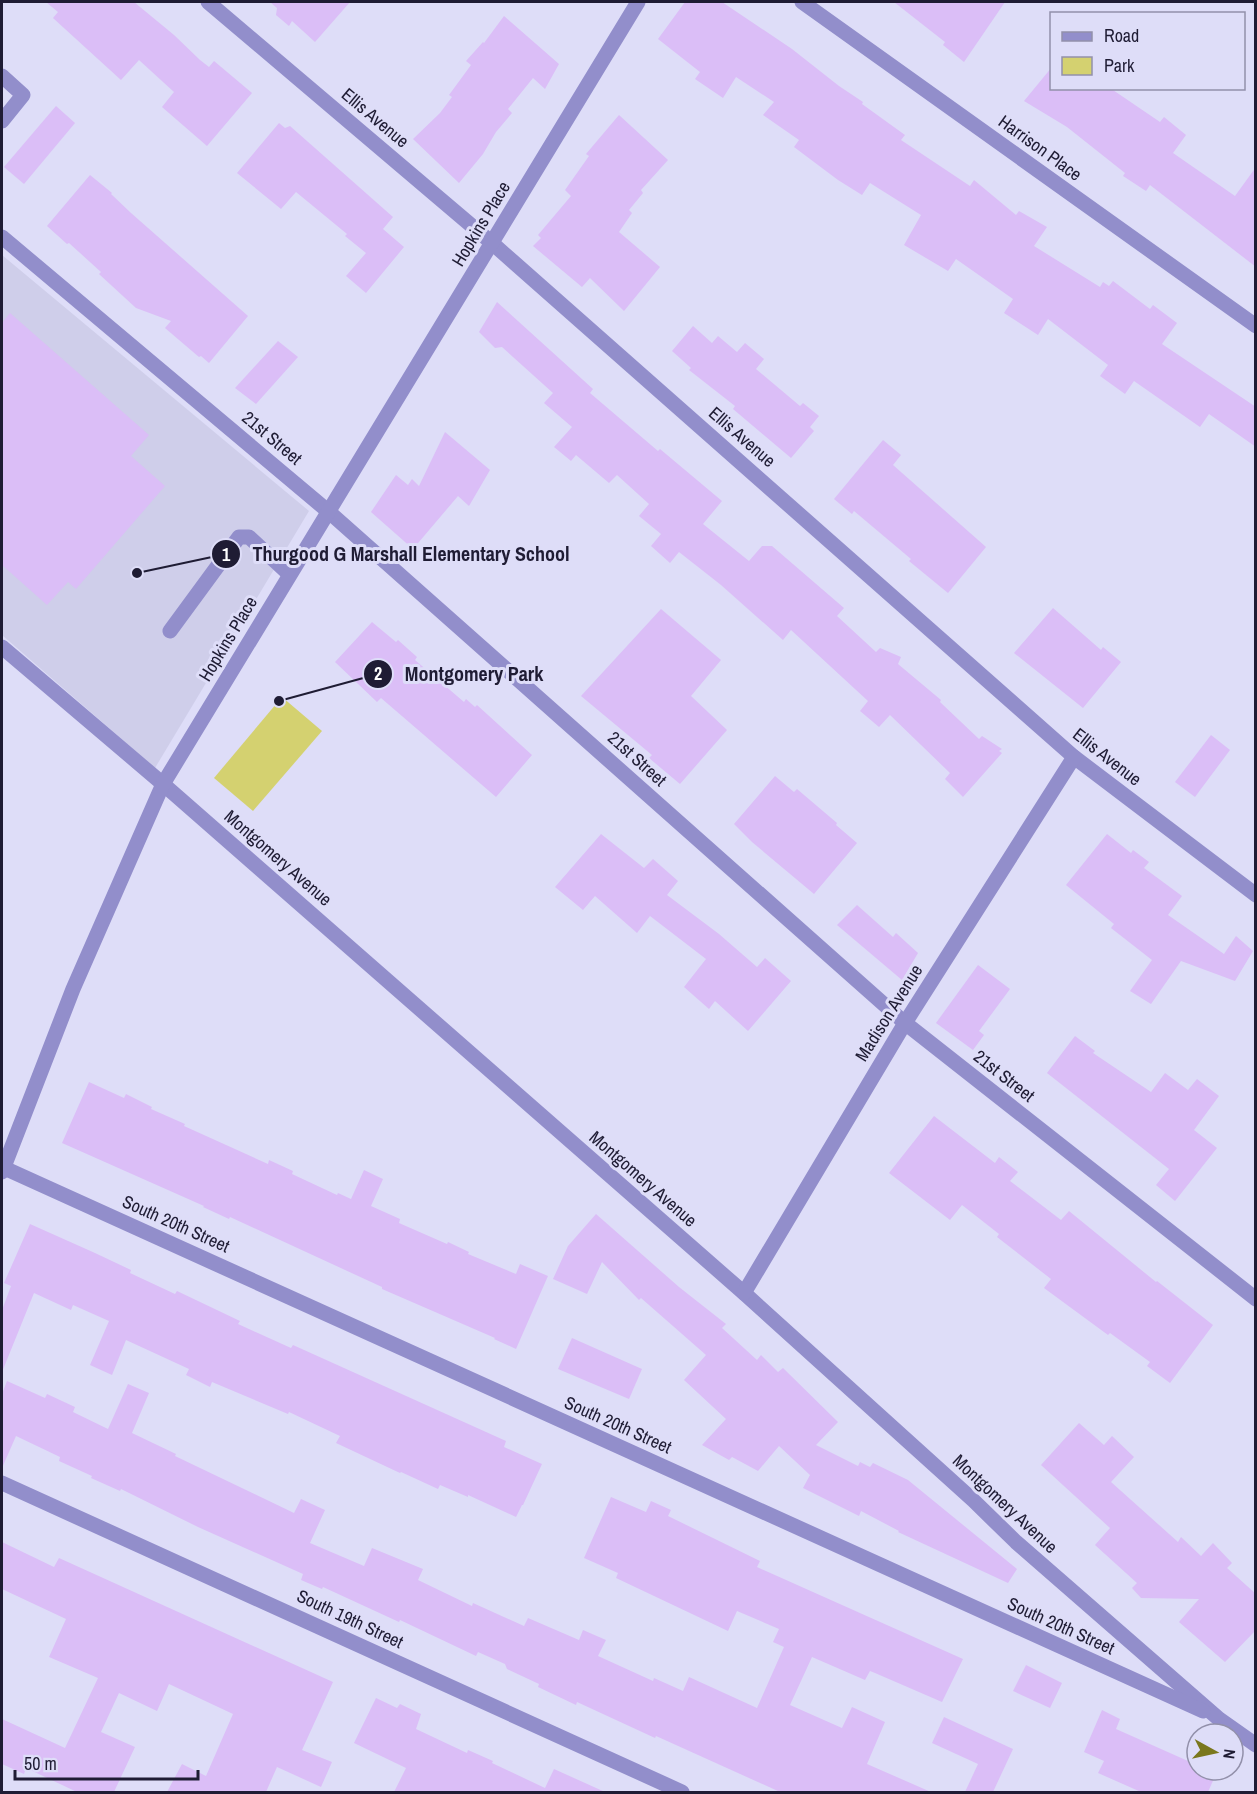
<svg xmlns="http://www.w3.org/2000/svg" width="1257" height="1794" font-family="'Archivo Narrow',sans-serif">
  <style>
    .built { fill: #cfceea }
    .green { fill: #d4d170 }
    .building { fill: #dbbef7 }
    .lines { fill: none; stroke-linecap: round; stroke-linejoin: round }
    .minor { stroke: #928ecb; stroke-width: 15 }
    .labels { text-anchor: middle; stroke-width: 6; stroke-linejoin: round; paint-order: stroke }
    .street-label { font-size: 18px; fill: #1f1c34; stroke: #deddf8 }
    .leader { fill: none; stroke: #1f1c34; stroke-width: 2 }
    .callout-dot { fill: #1f1c34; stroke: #deddf8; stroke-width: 2 }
    .mark-label { font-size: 18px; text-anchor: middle; font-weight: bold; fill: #fff }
    .callout-label { font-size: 20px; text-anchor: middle; font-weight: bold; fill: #1f1c34; stroke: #deddf8; stroke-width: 6; stroke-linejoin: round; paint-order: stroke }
  </style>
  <rect width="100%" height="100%" fill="#deddf8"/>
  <path class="built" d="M 2,255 L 309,511 L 155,768 L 2,635 Z"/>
  <path class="green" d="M 282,697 L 322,731 L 253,811 L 214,778 Z"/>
  <g class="building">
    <path d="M 46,2 L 134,2 L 174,35 L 200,60 L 209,67 L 214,61 L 252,93 L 207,146 L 162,107 L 174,92 L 139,60 L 121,80 L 53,18 L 58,12 Z"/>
    <path d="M 270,2 L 350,2 L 315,42 L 292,21 L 289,26 L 276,15 L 277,8 Z"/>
    <path d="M 685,2 L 722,2 L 792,49 L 839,86 L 863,102 L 862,104 L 905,135 L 901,140 L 970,186 L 974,180 L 1016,215 L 1019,211 L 1047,227 L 1034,246 L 1100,287 L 1103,282 L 1109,286 L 1113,281 L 1150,309 L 1153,305 L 1177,323 L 1162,344 L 1256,407 L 1256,447 L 1209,414 L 1200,427 L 1134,381 L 1125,394 L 1100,376 L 1108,365 L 1048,319 L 1038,335 L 1004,313 L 1013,299 L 956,259 L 948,271 L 904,245 L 921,215 L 870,183 L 862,195 L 838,180 L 794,147 L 799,140 L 763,115 L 774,102 L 736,77 L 723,98 L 695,79 L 700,72 L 658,39 Z"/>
    <path d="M 894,2 L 1005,2 L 964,62 L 943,45 L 945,42 Z"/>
    <path d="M 504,16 L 559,64 L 545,89 L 533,78 L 508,109 L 512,113 L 496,132 L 483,154 L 459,183 L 413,139 L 440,113 L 452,97 L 449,95 L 471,65 L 466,61 L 483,42 L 484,43 Z"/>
    <path d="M 1052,67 L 1052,88 L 1110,88 L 1160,122 L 1164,117 L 1186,135 L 1173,153 L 1235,196 L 1256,167 L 1256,267 L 1150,185 L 1146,191 L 1123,176 L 1125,173 L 1067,127 L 1024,101 Z"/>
    <path d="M 56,106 L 75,123 L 24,184 L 4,167 Z"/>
    <path d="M 619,115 L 668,160 L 641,190 L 643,193 L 629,210 L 632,213 L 619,232 L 660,267 L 624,311 L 590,278 L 582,287 L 533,246 L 541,238 L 538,235 L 571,196 L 565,190 L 589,156 L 586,154 Z"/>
    <path d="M 279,123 L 285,128 L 290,126 L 393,217 L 383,229 L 404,247 L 366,293 L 346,276 L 366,253 L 345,236 L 347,234 L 296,192 L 281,209 L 237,173 Z"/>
    <path d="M 90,175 L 112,193 L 111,194 L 131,213 L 248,316 L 209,363 L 201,356 L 199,357 L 165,328 L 171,321 L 136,308 L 99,274 L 101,272 L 69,243 L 67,244 L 47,226 Z"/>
    <path d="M 497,302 L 593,389 L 590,393 L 658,451 L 660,449 L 722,501 L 703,524 L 749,561 L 762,546 L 772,546 L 844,608 L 837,616 L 876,652 L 880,648 L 901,657 L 898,664 L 941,700 L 940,702 L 979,739 L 982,736 L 1002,749 L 999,751 L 1002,753 L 963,797 L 945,779 L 950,773 L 890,715 L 879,727 L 860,711 L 868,701 L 791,630 L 783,640 L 721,585 L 679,552 L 670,563 L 651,546 L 661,534 L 639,516 L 649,504 L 617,475 L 609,483 L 576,455 L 571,461 L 554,447 L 572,427 L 544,403 L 553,393 L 502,347 L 495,348 L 479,332 Z"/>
    <path d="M 10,313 L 149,435 L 131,456 L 165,486 L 76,589 L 68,582 L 47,605 L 2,565 L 2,323 Z"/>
    <path d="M 693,326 L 712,343 L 718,336 L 737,352 L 745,343 L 764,359 L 756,369 L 800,406 L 803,403 L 819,416 L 810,427 L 814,431 L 791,458 L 733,409 L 735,406 L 689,370 L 691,368 L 672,351 Z"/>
    <path d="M 278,341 L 298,357 L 256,404 L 235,388 Z"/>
    <path d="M 445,432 L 490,470 L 469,506 L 458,496 L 413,549 L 371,512 L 396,475 L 408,485 L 412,479 L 419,486 Z"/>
    <path d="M 883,440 L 901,455 L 893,465 L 986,547 L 948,593 L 909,561 L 911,559 L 854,511 L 852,514 L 834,499 Z"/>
    <path d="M 1053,608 L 1101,650 L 1103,647 L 1121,662 L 1083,708 L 1014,653 Z"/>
    <path d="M 661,609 L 721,660 L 691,696 L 727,730 L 680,784 L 649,758 L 652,755 L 581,696 Z"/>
    <path d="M 372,622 L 396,642 L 398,640 L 417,657 L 415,660 L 464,702 L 466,699 L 475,707 L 477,705 L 532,755 L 496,797 L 381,698 L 377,702 L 335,662 Z"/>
    <path d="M 1211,735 L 1230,750 L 1195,797 L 1175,782 Z"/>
    <path d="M 775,776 L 794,792 L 797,789 L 837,823 L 836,825 L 857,843 L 814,894 L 752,842 L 734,824 Z"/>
    <path d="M 601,834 L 644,868 L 653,859 L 678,881 L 667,895 L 719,934 L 757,967 L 765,958 L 791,981 L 748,1031 L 715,1001 L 709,1009 L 684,987 L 706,959 L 650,916 L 637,933 L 595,896 L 583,910 L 555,887 Z"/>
    <path d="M 1107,834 L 1131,853 L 1133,850 L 1149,862 L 1144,868 L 1182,896 L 1168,915 L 1224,954 L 1236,936 L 1253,951 L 1235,981 L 1181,961 L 1151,1004 L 1130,991 L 1152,960 L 1111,928 L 1114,924 L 1066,885 Z"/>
    <path d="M 857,905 L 893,937 L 896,933 L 918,953 L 902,980 L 837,925 Z"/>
    <path d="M 978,965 L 1010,989 L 979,1031 L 984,1035 L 973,1050 L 936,1023 Z"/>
    <path d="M 1075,1036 L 1095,1051 L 1093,1053 L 1151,1092 L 1165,1073 L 1188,1090 L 1197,1079 L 1219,1096 L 1194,1130 L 1217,1148 L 1175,1201 L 1156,1185 L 1169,1169 L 1047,1073 Z"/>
    <path d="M 89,1082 L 124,1098 L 126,1094 L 152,1107 L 151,1109 L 185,1124 L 184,1126 L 268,1164 L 269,1160 L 293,1171 L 292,1174 L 337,1195 L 338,1193 L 351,1199 L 364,1170 L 383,1179 L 371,1206 L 400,1219 L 399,1223 L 447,1244 L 448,1242 L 469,1252 L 468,1254 L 516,1274 L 520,1264 L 548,1276 L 516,1349 L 494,1339 L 495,1338 L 382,1289 L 382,1287 L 230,1217 L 229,1219 L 203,1207 L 204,1206 L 62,1143 Z"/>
    <path d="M 934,1116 L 995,1163 L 999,1157 L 1018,1172 L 1010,1181 L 1061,1220 L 1069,1211 L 1156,1282 L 1157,1281 L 1213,1325 L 1170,1383 L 1147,1366 L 1150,1362 L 1110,1333 L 1108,1335 L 1044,1288 L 1051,1279 L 997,1237 L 999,1234 L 962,1205 L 950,1220 L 889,1173 Z"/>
    <path d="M 596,1214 L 679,1287 L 726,1324 L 722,1328 L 757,1360 L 761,1355 L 778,1372 L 783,1368 L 838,1422 L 816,1445 L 858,1466 L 860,1462 L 870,1467 L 873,1463 L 908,1480 L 1017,1569 L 1008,1583 L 898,1532 L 899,1531 L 861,1511 L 859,1516 L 803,1488 L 810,1475 L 779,1446 L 758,1471 L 732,1457 L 729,1460 L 702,1445 L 726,1419 L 684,1380 L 706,1355 L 641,1298 L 639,1300 L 602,1262 L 587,1294 L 553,1279 L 568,1246 Z"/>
    <path d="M 30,1224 L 95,1253 L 131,1270 L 130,1273 L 175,1294 L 177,1291 L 240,1321 L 238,1324 L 291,1348 L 293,1345 L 506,1441 L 504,1447 L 542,1464 L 523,1505 L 522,1505 L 516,1517 L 468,1495 L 468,1497 L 440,1485 L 438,1489 L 401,1472 L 400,1473 L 336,1443 L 340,1436 L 289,1412 L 288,1414 L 212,1382 L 210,1387 L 186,1375 L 189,1369 L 126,1340 L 112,1375 L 90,1365 L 109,1321 L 73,1305 L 71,1310 L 34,1293 L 2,1372 L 2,1310 L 11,1286 L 4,1283 Z"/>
    <path d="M 572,1338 L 642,1369 L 629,1399 L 558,1369 Z"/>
    <path d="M 7,1381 L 45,1398 L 47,1394 L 75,1407 L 73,1412 L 108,1429 L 128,1384 L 149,1393 L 132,1433 L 176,1454 L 175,1456 L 294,1513 L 301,1499 L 325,1510 L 310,1543 L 364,1566 L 372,1548 L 423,1569 L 418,1580 L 472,1606 L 473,1603 L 524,1626 L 528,1618 L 579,1640 L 583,1630 L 606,1640 L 598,1656 L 653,1681 L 654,1678 L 683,1691 L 689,1677 L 757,1708 L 784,1647 L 773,1642 L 779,1629 L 737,1611 L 728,1631 L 616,1578 L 618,1573 L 584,1558 L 611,1497 L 646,1512 L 651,1501 L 671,1510 L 668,1516 L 760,1561 L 757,1567 L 963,1659 L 942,1702 L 875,1673 L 870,1671 L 865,1680 L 812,1657 L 790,1705 L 842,1728 L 852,1707 L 885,1722 L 867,1764 L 931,1792 L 780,1792 L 656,1736 L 655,1738 L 577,1702 L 576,1705 L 538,1687 L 539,1684 L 507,1669 L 505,1664 L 478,1652 L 476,1656 L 400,1620 L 399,1622 L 323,1587 L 322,1589 L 301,1580 L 303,1574 L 198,1527 L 121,1489 L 120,1491 L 91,1478 L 92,1476 L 59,1461 L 60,1457 L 16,1436 L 2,1468 L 2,1394 Z"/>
    <path d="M 1079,1423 L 1104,1445 L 1112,1436 L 1134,1457 L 1111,1482 L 1178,1542 L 1181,1537 L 1201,1556 L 1213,1543 L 1232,1563 L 1227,1568 L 1256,1594 L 1256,1630 L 1225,1662 L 1179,1622 L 1199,1599 L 1141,1598 L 1132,1588 L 1137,1583 L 1095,1545 L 1110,1528 L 1041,1465 Z"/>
    <path d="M 2,1542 L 54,1567 L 59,1558 L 333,1682 L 302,1750 L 332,1762 L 321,1787 L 277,1767 L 266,1792 L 167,1792 L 182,1764 L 206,1776 L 233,1714 L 169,1684 L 157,1711 L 119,1693 L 101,1732 L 135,1747 L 114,1792 L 77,1792 L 26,1768 L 24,1774 L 2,1764 L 2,1719 L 65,1748 L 98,1678 L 49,1657 L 66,1619 L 2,1589 Z"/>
    <path d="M 1026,1665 L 1062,1683 L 1050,1708 L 1013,1691 Z"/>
    <path d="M 376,1698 L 397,1708 L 400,1704 L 421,1714 L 416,1729 L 467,1753 L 468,1750 L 493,1761 L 492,1763 L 545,1788 L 554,1769 L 605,1792 L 394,1792 L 406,1768 L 354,1743 Z"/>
    <path d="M 1102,1710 L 1120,1719 L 1116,1729 L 1197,1765 L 1197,1770 L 1207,1770 L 1216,1774 L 1208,1792 L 1141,1792 L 1098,1773 L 1104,1761 L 1084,1752 Z"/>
    <path d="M 944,1717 L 1013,1749 L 993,1792 L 965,1792 L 978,1764 L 932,1743 Z"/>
  </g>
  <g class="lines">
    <g class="minor">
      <path d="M 208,2 L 492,243 L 1074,757 L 1256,895"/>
      <path d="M 802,2 L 1256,326"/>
      <path d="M 2,76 L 23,95 L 2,121"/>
      <path d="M 2,237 L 329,512 L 905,1023 L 1256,1299"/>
      <path d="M 170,631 L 239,537 L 249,537 L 289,574"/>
      <path d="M 2,647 L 163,784 L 744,1293 L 973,1500 L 1016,1542 L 1219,1719 L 1256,1745"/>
      <path d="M 2,1167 L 1203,1711"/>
      <path d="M 2,1172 L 73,989 L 163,784 L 638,2"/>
      <path d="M 744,1293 L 905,1023 L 1074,757"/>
      <path d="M 2,1483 L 682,1792"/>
    </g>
  </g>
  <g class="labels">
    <g class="street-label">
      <text transform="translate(375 118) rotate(40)" y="6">Ellis Avenue</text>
      <text transform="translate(1040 148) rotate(36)" y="6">Harrison Place</text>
      <text transform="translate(481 224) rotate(-59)" y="6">Hopkins Place</text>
      <text transform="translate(742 437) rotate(41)" y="6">Ellis Avenue</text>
      <text transform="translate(272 438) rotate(40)" y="6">21st Street</text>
      <text transform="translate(228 639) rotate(-59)" y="6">Hopkins Place</text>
      <text transform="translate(1107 757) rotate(38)" y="6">Ellis Avenue</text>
      <text transform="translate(637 759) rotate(42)" y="6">21st Street</text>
      <text transform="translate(278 858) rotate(41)" y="6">Montgomery Avenue</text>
      <text transform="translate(889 1013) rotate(-58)" y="6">Madison Avenue</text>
      <text transform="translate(1004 1076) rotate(38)" y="6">21st Street</text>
      <text transform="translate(643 1179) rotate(41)" y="6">Montgomery Avenue</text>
      <text transform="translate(176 1224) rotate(24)" y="6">South 20th Street</text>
      <text transform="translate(618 1425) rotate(24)" y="6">South 20th Street</text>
      <text transform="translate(1005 1504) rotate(43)" y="6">Montgomery Avenue</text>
      <text transform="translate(350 1619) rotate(25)" y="6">South 19th Street</text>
      <text transform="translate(1061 1626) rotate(24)" y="6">South 20th Street</text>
    </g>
  </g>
  <path class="leader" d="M137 573L226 554M279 701L378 674"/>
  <g class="callout-dot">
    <circle cx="137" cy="573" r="6"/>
    <circle cx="279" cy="701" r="6"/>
    <circle cx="226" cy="554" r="15"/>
    <circle cx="378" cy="674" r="15"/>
  </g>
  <g class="mark-label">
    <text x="226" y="561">1</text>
    <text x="378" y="680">2</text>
  </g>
  <g class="callout-label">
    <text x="411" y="561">Thurgood G Marshall Elementary School</text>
    <text x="474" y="681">Montgomery Park</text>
  </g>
  <rect width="1257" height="1794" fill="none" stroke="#1f1c34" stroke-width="6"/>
  <rect x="1050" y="12" width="195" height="78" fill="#deddf8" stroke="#9290aa" stroke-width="1.5"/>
  <rect x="1062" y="32" width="30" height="9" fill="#928ecb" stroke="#9290aa" stroke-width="1.5"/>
  <text x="1104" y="42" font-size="18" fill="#1f1c34">Road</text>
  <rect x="1062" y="57" width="30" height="18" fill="#d4d170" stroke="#9290aa" stroke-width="1.5"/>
  <text x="1104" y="72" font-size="18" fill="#1f1c34">Park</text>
  <g transform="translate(1215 1752) rotate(98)"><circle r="28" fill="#deddf8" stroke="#9290aa" stroke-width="1.5"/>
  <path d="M0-4.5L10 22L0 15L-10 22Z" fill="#7a771d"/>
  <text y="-9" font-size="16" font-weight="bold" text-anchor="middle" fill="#1f1c34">N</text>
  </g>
  <path d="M15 1770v9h183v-9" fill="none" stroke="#1f1c34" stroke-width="3"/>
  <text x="24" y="1770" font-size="18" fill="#1f1c34" stroke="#deddf8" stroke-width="4.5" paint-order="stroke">50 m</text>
</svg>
